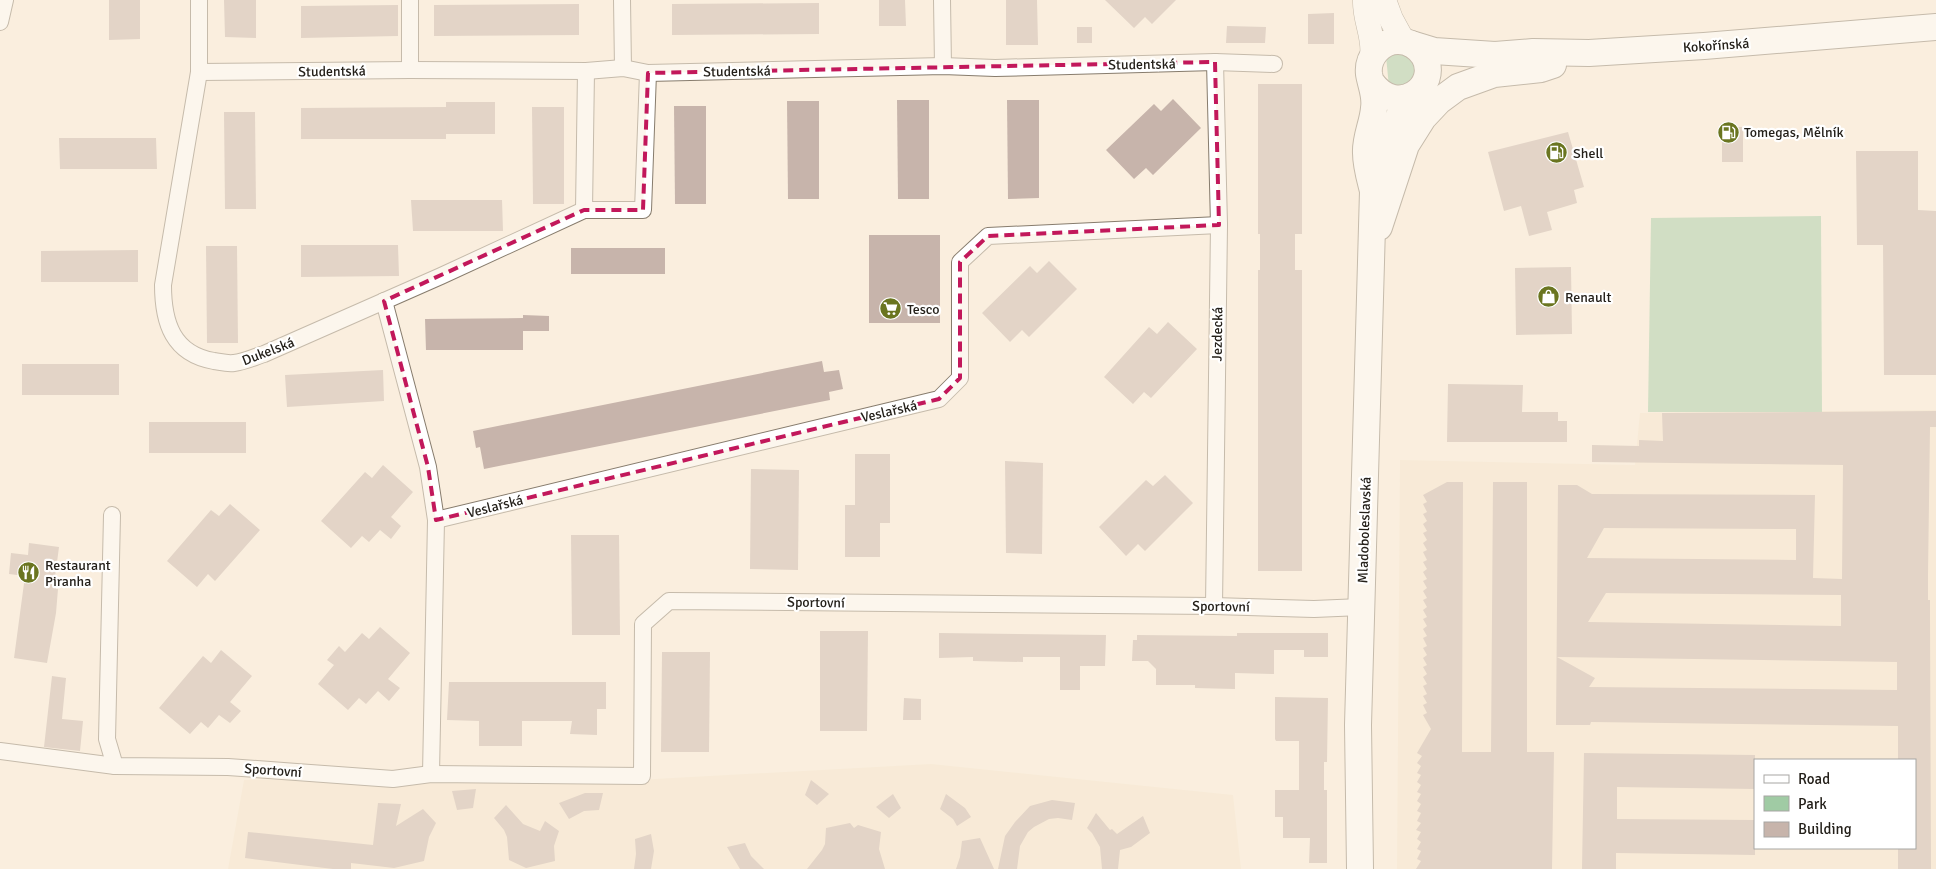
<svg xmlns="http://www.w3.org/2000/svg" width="1936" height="869" font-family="Signika,sans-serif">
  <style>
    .built { fill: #f6e5ce; fill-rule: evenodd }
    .green { fill: #a0cba4 }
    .building { fill: #c7b4ab; fill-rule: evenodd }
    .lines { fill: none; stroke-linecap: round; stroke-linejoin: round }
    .street-casing { stroke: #877c6d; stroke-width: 18 }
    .secondary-casing { stroke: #877c6d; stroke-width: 25 }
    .primary-casing { stroke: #877c6d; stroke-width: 28 }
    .street { stroke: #fff; stroke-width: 16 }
    .secondary { stroke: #fff; stroke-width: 24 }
    .primary { stroke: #fff; stroke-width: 26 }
    .marked { fill: none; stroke: #c2185b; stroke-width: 4; stroke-dasharray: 10 6; stroke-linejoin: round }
    .labels { text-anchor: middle; stroke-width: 4.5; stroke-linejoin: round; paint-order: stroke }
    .street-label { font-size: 14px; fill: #24201a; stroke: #fff }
    .poi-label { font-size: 14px; fill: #24201a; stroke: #fff; text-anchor: start }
  </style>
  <rect width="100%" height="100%" fill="#faeede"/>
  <g class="built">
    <path d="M 1936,410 L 1936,869 L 1397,869 L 1400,460 L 1635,465 L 1640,413 ZM 1755,760 L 1915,760 L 1915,848 L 1755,848 Z"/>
    <path d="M 931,764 L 1233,795 L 1241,869 L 228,869 L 244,780 L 636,780 Z"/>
  </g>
  <g class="green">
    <path d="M 1400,51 L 1413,58 L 1417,72 L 1410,85 L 1389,87 L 1386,56 Z"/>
    <path d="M 1821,216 L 1822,412 L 1648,412 L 1651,218 Z"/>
  </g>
  <g class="building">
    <path d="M 109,0 L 140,0 L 140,39 L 109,40 Z"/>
    <path d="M 224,0 L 256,0 L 256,38 L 225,37 Z"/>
    <path d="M 879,0 L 905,0 L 906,26 L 879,26 Z"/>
    <path d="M 1006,0 L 1037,0 L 1038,45 L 1006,45 Z"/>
    <path d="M 1105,0 L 1176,0 L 1152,24 L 1145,17 L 1134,28 Z"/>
    <path d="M 819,3 L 819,34 L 672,35 L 672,4 Z"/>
    <path d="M 579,4 L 579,35 L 434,36 L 434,5 Z"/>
    <path d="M 398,5 L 398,36 L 301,38 L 301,6 Z"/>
    <path d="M 1334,13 L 1334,44 L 1308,44 L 1308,14 Z"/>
    <path d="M 1227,26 L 1266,27 L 1265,43 L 1226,43 Z"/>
    <rect x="1077" y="27" width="15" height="16"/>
    <path d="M 1258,84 L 1302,84 L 1302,234 L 1295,234 L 1295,270 L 1302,270 L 1302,571 L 1258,571 L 1258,270 L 1260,270 L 1260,234 L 1258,234 Z"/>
    <path d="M 1173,99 L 1201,128 L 1153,175 L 1146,168 L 1134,179 L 1106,150 L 1154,104 L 1161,111 Z"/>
    <path d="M 897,100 L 929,100 L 929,199 L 898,199 Z"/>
    <path d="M 1007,100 L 1039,100 L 1039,198 L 1008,199 Z"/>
    <path d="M 787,101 L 819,101 L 819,199 L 788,199 Z"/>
    <path d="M 446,102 L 495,102 L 495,134 L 446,134 L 446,139 L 301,139 L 301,108 L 446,107 Z"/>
    <path d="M 674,106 L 706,106 L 706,204 L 675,204 Z"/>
    <path d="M 532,107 L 564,107 L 564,204 L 533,204 Z"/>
    <path d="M 224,112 L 255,112 L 256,209 L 225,209 Z"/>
    <rect x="1722" y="127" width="21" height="35"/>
    <path d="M 1568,132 L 1584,187 L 1574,190 L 1577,203 L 1547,212 L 1552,230 L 1529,236 L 1521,206 L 1504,211 L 1488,152 Z"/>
    <path d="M 59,138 L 156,138 L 157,169 L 60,169 Z"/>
    <path d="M 1856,151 L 1918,151 L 1918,210 L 1936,211 L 1936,375 L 1884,375 L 1883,245 L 1857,245 Z"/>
    <path d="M 411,200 L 502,200 L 503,231 L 413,231 Z"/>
    <rect x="869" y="235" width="71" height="88"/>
    <path d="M 301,245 L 398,245 L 399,276 L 301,277 Z"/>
    <path d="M 206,246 L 237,246 L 238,343 L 207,343 Z"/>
    <rect x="571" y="248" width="94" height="26"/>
    <path d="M 138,250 L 138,282 L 41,282 L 41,251 Z"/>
    <path d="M 1049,261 L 1077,289 L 1029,337 L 1022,330 L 1010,342 L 982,313 L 1030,266 L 1037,273 Z"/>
    <path d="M 1571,267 L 1572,334 L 1516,335 L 1515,268 Z"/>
    <path d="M 523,315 L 549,316 L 549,331 L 523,331 Z"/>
    <path d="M 523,318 L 523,350 L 426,350 L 425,319 Z"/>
    <path d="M 1168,322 L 1197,349 L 1151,398 L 1144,392 L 1133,404 L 1104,377 L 1149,327 L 1157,334 Z"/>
    <path d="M 822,361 L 824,372 L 839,370 L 843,389 L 829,392 L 830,400 L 484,469 L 480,447 L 476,448 L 473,431 Z"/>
    <rect x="22" y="364" width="97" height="31"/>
    <path d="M 383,370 L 384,401 L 287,407 L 285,375 Z"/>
    <path d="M 1448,384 L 1523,385 L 1522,412 L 1558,412 L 1558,421 L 1567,421 L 1567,442 L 1447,442 Z"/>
    <path d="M 1936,411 L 1936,427 L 1930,427 L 1928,575 L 1928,600 L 1930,600 L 1930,617 L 1931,869 L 1898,869 L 1898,848 L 1915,848 L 1915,760 L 1898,760 L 1898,726 L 1591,722 L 1590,725 L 1556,725 L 1558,485 L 1577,485 L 1592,494 L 1815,495 L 1813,578 L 1842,579 L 1843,465 L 1592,462 L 1592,445 L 1639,446 L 1639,440 L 1663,441 L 1662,413 ZM 1604,528 L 1796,529 L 1796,560 L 1587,558 ZM 1606,593 L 1841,595 L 1841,626 L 1588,622 ZM 1557,657 L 1897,662 L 1897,690 L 1589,687 L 1595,678 Z"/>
    <rect x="149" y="422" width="97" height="31"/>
    <path d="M 855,454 L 890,454 L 890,523 L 880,523 L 880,557 L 845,557 L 845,505 L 855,505 Z"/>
    <path d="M 1005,461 L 1043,463 L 1042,554 L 1006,553 Z"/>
    <path d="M 383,465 L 413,492 L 391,517 L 401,526 L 391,539 L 380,530 L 369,542 L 362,536 L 351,548 L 321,521 L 365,472 L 372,478 Z"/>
    <path d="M 751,469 L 799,470 L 798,570 L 750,569 Z"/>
    <path d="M 1165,475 L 1193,503 L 1145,551 L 1138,544 L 1126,556 L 1099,527 L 1146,480 L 1153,486 Z"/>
    <path d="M 1447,482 L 1463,482 L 1462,752 L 1491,752 L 1493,482 L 1527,482 L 1527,752 L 1554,752 L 1552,869 L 1416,869 L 1421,861 L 1417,859 L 1421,851 L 1417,849 L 1421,842 L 1417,839 L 1421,832 L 1416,830 L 1421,823 L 1417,821 L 1421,813 L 1417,811 L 1421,804 L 1417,801 L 1421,794 L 1417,792 L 1421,785 L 1417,782 L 1421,775 L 1417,773 L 1421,766 L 1417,763 L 1422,756 L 1417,753 L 1431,729 L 1423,715 L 1427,713 L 1423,705 L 1427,703 L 1423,696 L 1427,694 L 1423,686 L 1427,684 L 1423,677 L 1427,674 L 1423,667 L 1427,665 L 1423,658 L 1427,655 L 1423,648 L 1427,646 L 1423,638 L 1427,636 L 1423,629 L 1427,626 L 1423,619 L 1427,617 L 1423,610 L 1427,607 L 1423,600 L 1427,598 L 1423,591 L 1427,588 L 1423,581 L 1427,579 L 1423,572 L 1427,569 L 1423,562 L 1427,560 L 1423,552 L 1427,550 L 1423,543 L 1427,540 L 1423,533 L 1427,531 L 1423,524 L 1427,521 L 1423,514 L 1427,512 L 1423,504 L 1427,502 L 1423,495 Z"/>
    <path d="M 230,504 L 260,530 L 215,581 L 208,574 L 197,587 L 167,561 L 211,510 L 219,516 Z"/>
    <path d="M 571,535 L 619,535 L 620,635 L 572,635 Z"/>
    <path d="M 29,543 L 59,547 L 54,585 L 56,586 L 56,589 L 58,589 L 56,613 L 47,663 L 14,658 L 25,576 L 9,574 L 11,553 L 28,555 Z"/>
    <path d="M 380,627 L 410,653 L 388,679 L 400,688 L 389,701 L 378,691 L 366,704 L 359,698 L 348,710 L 318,684 L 334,665 L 327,660 L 339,646 L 345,652 L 362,633 L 369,639 Z"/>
    <path d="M 820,631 L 868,631 L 867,731 L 820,731 Z"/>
    <path d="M 939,633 L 1106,635 L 1105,666 L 1080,666 L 1080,690 L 1060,690 L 1060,657 L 1023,657 L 1023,662 L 973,661 L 973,657 L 939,658 Z"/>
    <path d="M 1237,633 L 1328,633 L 1328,657 L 1304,657 L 1304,650 L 1274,650 L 1274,674 L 1235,673 L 1235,689 L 1195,688 L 1195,685 L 1156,685 L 1156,669 L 1148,661 L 1132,661 L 1133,640 L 1137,640 L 1137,635 L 1237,636 Z"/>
    <path d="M 221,650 L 252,676 L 230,702 L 241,711 L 230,723 L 219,715 L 208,728 L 201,722 L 190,734 L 159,708 L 203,656 L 211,663 Z"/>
    <path d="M 662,652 L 710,652 L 709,752 L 661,752 Z"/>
    <path d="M 52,676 L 66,678 L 62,719 L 83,721 L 80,751 L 44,747 Z"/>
    <path d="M 449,682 L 606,682 L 606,709 L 597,709 L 597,735 L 570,734 L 572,721 L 522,721 L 522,746 L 479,746 L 479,721 L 447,720 Z"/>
    <path d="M 1275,697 L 1328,698 L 1327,762 L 1324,762 L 1324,790 L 1327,790 L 1327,863 L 1309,863 L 1310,838 L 1283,838 L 1283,817 L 1275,817 L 1275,790 L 1299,790 L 1299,741 L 1276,741 L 1275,739 Z"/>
    <path d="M 904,698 L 921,699 L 921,720 L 903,720 Z"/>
    <path d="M 1584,753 L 1755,755 L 1755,789 L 1617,787 L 1617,819 L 1755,820 L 1755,855 L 1616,853 L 1616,869 L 1582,869 Z"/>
    <path d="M 811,780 L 829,794 L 817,805 L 805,795 Z"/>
    <path d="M 476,789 L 473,808 L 457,810 L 452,791 Z"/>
    <path d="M 585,793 L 603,793 L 599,810 L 584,811 L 569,819 L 559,803 Z"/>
    <path d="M 893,794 L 901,808 L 889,818 L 876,807 Z"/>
    <path d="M 946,794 L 965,808 L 971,817 L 957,826 L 953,819 L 940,809 Z"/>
    <path d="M 1052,800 L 1075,803 L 1072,820 L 1058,818 L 1049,819 L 1034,827 L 1028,832 L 1020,846 L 1017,869 L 998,869 L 1005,836 L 1015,822 L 1030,806 Z"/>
    <path d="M 378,803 L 401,804 L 396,826 L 423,809 L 436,823 L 429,837 L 424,861 L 394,868 L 351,863 L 351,869 L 333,869 L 245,858 L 248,832 L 373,845 Z"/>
    <path d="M 506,805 L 523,824 L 540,831 L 545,821 L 559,831 L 554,846 L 555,861 L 526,868 L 509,860 L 507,837 L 504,830 L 494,818 Z"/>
    <path d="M 1096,813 L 1110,830 L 1112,829 L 1117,834 L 1143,816 L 1150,833 L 1131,847 L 1120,850 L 1118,869 L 1102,869 L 1100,847 L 1092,833 L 1087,828 Z"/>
    <path d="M 850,823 L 854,828 L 858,825 L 881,832 L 879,849 L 885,869 L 807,869 L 822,850 L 825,844 L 826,828 Z"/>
    <path d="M 651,834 L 654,851 L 651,869 L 634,869 L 636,854 L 635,839 Z"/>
    <path d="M 980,838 L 994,869 L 956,869 L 960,857 L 962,841 Z"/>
    <path d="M 745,843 L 751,856 L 764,869 L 740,869 L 727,847 Z"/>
  </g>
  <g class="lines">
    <defs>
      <g id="street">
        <path d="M 199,0 L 199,72 L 163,285 C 163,323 173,354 214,361 C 221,362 227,364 234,363 C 244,362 254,357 264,354 L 441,276 L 584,210 L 643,210 L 648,73"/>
        <path d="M 410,0 L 410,70"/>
        <path d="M 622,0 L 623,68"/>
        <path d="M 942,0 L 943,66"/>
        <path d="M 0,22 L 5,0"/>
        <path d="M 199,72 L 410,70 L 586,71 L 623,68 L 648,73 L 943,66 L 995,68 L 1215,62 L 1274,64"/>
        <path d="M 584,210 L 586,71"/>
        <path d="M 384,301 L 428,467 L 436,520 L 431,774"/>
        <path d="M 112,515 L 107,739 L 115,766 L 228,767 L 393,779 L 431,774 L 642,776 L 643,624 L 669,601 L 1214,606 L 1314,609 L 1361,607"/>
        <path d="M 436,520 L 939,399 L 960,378 L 960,262 L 988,236 L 1219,225"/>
        <path d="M 1214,606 L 1219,225 L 1215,62"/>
        <path d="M 0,751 L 115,766"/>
      </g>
      <g id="secondary">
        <path d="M 1365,0 C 1364,20 1375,37 1372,57"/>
        <path d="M 1384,0 L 1391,19 L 1403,41"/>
      </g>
      <g id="primary">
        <path d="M 1411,44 L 1434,51 L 1495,55 L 1533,52 L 1589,53 L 1704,46 L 1936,27"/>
        <path d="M 1375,183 C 1384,152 1392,123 1411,96"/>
        <path d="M 1379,227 L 1406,145 L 1423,118 L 1439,101 L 1458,87 L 1494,74 L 1541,69 L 1553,65"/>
        <path d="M 1360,869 L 1358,725 L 1373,191 C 1370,179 1366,166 1366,153 C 1365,138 1373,123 1374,108 C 1376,96 1371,86 1369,74 C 1367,57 1381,41 1398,41 C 1409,41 1418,47 1424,56 C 1441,87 1397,118 1372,83"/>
      </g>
    </defs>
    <use href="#street" class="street-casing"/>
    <use href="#secondary" class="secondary-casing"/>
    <use href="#primary" class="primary-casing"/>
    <use href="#street" class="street"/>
    <use href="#secondary" class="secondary"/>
    <use href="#primary" class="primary"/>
  </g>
  <path d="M0 0H1936V869H0ZM 1215,62 L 1219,225 L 988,236 L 960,262 L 960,378 L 939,399 L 436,520 L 428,467 L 384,301 L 584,210 L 643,210 L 648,73 Z" fill="#faeede" fill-opacity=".55" fill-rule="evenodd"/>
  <path class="marked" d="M 1215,62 L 1219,225 L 988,236 L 960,262 L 960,378 L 939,399 L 436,520 L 428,467 L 384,301 L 584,210 L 643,210 L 648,73 Z"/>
  <defs>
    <symbol id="fuel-disc" viewBox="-11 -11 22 22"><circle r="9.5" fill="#6a7520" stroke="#fff"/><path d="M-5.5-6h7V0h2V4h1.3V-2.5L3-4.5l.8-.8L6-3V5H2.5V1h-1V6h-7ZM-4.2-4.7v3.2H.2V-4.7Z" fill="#fff"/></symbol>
    <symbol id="shop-disc" viewBox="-11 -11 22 22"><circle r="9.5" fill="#6a7520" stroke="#fff"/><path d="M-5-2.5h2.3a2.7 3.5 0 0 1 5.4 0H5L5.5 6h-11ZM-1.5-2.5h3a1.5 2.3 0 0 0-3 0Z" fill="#fff"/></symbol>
    <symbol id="supermarket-disc" viewBox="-11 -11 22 22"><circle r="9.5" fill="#6a7520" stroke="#fff"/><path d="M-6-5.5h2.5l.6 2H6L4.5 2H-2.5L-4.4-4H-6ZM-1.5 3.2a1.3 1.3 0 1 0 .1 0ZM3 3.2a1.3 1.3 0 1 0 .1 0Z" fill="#fff"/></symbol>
    <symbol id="restaurant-disc" viewBox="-11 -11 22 22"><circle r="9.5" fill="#6a7520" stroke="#fff"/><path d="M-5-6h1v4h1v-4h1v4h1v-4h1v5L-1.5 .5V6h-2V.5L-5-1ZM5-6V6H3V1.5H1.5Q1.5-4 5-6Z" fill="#fff"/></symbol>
  </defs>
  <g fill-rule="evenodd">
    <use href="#fuel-disc" x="1716" y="120" width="25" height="25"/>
    <use href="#fuel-disc" x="1544" y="140" width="25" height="25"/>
    <use href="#shop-disc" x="1536" y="284" width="25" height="25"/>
    <use href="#supermarket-disc" x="878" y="296" width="25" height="25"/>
    <use href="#restaurant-disc" x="16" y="560" width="25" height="25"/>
  </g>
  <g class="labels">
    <g class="street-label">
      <text transform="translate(1716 45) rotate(-4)" y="5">Kokořínská</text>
      <text transform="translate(1142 64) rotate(-1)" y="5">Studentská</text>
      <text transform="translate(332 71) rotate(-1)" y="5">Studentská</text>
      <text transform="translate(737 71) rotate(-1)" y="5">Studentská</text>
      <text transform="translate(1217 334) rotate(-89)" y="5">Jezdecká</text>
      <text transform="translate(268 351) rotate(-21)" y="5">Dukelská</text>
      <text transform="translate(889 411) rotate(-13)" y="5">Veslařská</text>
      <text transform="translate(495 506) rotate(-14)" y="5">Veslařská</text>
      <text transform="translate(1364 530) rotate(-88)" y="5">Mladoboleslavská</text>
      <text transform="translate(816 602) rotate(1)" y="5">Sportovní</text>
      <text transform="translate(1221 606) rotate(1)" y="5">Sportovní</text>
      <text transform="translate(273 770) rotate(4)" y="5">Sportovní</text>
    </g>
    <g class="poi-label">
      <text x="1744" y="137">Tomegas, Mělník</text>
      <text x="1573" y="158">Shell</text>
      <text x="1565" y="302">Renault</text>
      <text x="907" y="314">Tesco</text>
      <text x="45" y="570">Restaurant<tspan x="45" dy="16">Piranha</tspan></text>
    </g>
  </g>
  <rect x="1754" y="759" width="162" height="90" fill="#ffffff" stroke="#a7a6a3"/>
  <rect x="1764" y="775" width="25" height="8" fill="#ffffff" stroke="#a7a6a3"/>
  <text x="1798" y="784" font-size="15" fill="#24201a">Road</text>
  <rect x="1764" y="796" width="25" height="15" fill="#a0cba4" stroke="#a7a6a3"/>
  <text x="1798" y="809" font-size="15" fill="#24201a">Park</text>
  <rect x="1764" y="822" width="25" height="15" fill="#c7b4ab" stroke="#a7a6a3"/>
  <text x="1798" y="834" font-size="15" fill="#24201a">Building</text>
</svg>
